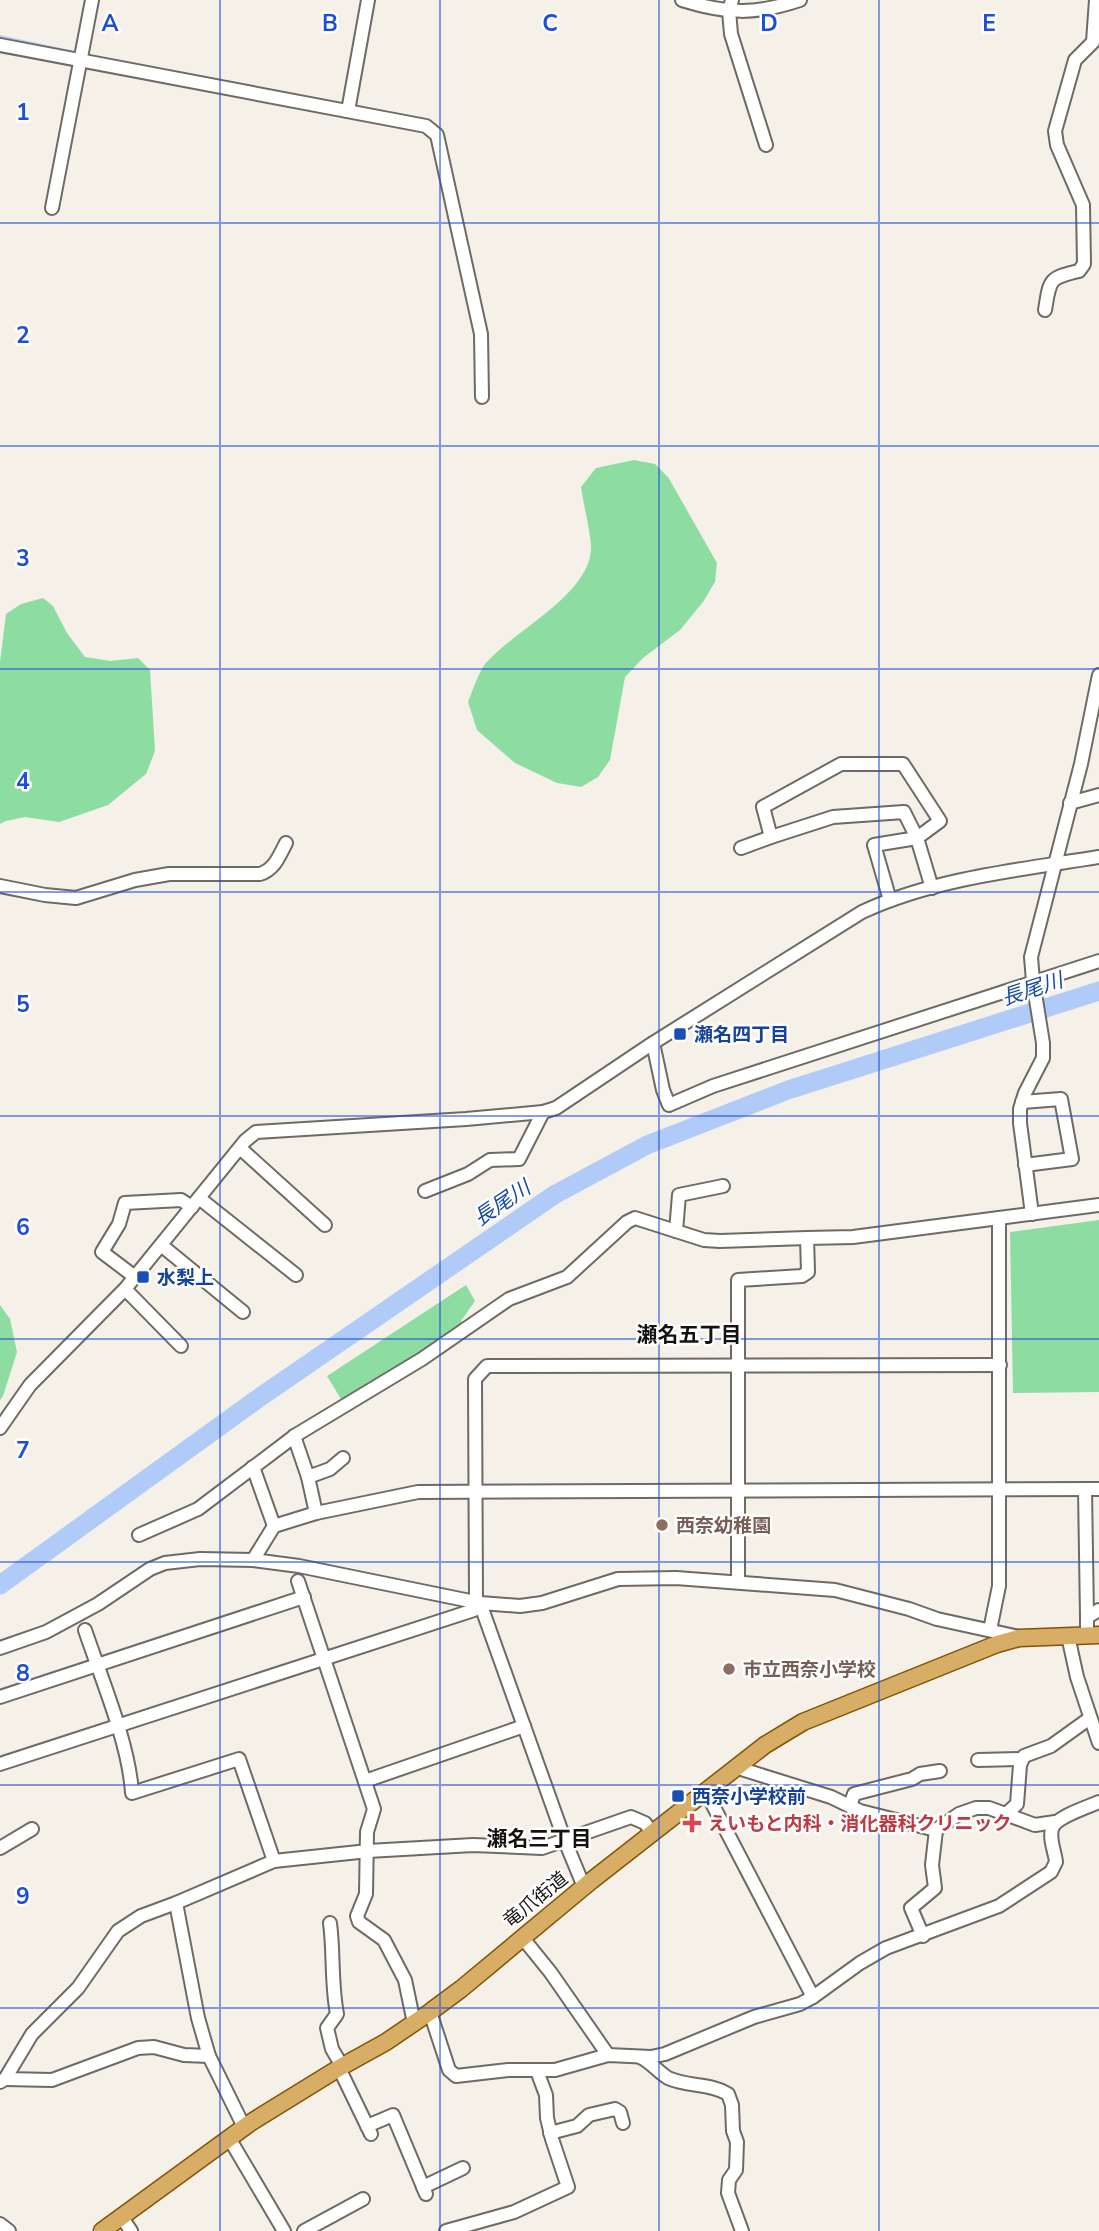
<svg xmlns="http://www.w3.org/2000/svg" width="1099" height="2231" font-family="'Nunito Sans','Noto Sans JP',sans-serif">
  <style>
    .green { fill: #8ddda2 }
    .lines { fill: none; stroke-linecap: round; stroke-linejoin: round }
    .stream { stroke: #b0cbf8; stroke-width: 3.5 }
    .river { stroke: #b0cbf8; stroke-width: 19 }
    .minor-casing { stroke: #6e6a64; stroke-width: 16 }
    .major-casing { stroke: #825406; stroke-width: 19 }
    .minor { stroke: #fff; stroke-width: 12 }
    .major { stroke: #d8ad66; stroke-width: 16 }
    .grid { fill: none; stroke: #1d4ed8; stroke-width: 2; stroke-opacity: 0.55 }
    .transit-dot { fill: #1a4fb4; stroke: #fefefe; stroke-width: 2.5 }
    .education-dot { fill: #8d6e63; stroke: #fefefe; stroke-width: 2.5 }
    .health-dot { fill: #e0444e; stroke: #fefefe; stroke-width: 2.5 }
    .labels { text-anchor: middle; stroke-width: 5; stroke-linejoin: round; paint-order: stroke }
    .transit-label { font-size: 19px; font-weight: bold; fill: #164399; stroke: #fefefe; text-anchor: start }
    .education-label { font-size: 19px; font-weight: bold; fill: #785e54; stroke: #fefefe; text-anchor: start }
    .health-label { font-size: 19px; font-weight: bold; fill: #be3a42; stroke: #fefefe; text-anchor: start }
    .street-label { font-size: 19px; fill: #141210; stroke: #fefefe }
    .water-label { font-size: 21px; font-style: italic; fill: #184b9f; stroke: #fefefe }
    .neighbourhood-label { font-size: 21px; font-weight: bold; fill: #141210; stroke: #fefefe }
    .grid-label { font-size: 23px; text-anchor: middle; font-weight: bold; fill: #1d4ed8; stroke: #fefefe; stroke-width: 5; stroke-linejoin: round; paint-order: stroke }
  </style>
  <rect width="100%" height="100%" fill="#f5f1e9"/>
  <g class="green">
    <path d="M 634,460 L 655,464 L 668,477 L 717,563 L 715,582 L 703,602 L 680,630 L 643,658 L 625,677 L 610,760 L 598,777 L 581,787 L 557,783 L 515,763 L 477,730 L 468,702 C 473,690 478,673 486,663 C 516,629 586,597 591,551 C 592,538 583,503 581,487 L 596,468 Z"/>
    <path d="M 43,598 L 53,606 L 67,633 L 85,657 L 110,661 L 138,658 L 150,670 L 155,751 L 146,774 L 108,805 L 59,822 L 25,817 L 6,821 L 0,824 L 0,662 L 6,614 L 21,604 Z"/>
    <path d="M 1099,1220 L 1099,1392 L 1013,1393 L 1010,1232 Z"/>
    <path d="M 466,1285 L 475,1301 L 461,1321 L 463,1326 L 341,1399 L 327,1376 Z"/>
    <path d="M 0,1305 L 10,1319 L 17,1352 L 3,1396 L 0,1400 Z"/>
  </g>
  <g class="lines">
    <path class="stream" d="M 0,37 L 80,54"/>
    <path class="river" d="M 0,1585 L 256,1400 L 554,1195 L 647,1145 L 788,1090 L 1099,991"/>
    <defs>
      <g id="minor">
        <path d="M 682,0 C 727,14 755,15 800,0"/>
        <path d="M 732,0 L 729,11 L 731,34 L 766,145"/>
        <path d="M 0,45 L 426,126 L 437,135 L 481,334 L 482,397"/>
        <path d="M 348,111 L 368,0"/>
        <path d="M 52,208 L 92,0"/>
        <path d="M 1045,310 C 1050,280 1048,278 1079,271 L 1084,264 L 1083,205 L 1057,145 L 1055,131 L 1075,60 L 1093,42 L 1096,0"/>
        <path d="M 1070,803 L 1099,795"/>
        <path d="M 741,848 L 771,837"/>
        <path d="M 0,886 L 45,895 L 76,898 L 135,880 L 169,874 L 260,874 C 275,869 279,856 286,843"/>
        <path d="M 890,900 L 874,845 L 917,838 L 904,812 L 833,817 L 771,837 L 763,807 L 841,764 L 903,764 L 940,821 L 917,838 L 932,888"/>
        <path d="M 653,1043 L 663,1090 L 669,1105 L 713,1086 L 1099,961"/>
        <path d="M 1022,1102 L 1061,1099 L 1072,1159 L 1025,1165"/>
        <path d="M 240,1148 L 325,1225"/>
        <path d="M 425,1191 L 468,1174 L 490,1160 L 519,1159 L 543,1112"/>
        <path d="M 199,1198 L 296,1275"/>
        <path d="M 1032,1214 L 1020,1123 L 1020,1109 L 1025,1093 L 1043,1058 L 1043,1043 L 1033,981 L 1031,957 L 1081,764 L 1099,675"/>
        <path d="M 999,1218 L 1099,1205"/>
        <path d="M 676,1231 L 679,1195 L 723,1186"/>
        <path d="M 161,1245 L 243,1312"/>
        <path d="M 135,1277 L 102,1252 L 119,1224 L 125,1203 L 181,1200 L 192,1207"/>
        <path d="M 125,1289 L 181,1346"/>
        <path d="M 0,1428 L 30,1385 L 125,1289 L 245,1141 L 256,1132 L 466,1119 L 543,1112 L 556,1108 L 653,1043 L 862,912 C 935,878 1019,870 1099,857"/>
        <path d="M 294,1436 L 308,1477 L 316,1513"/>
        <path d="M 253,1467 L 274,1526"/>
        <path d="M 308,1477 L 330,1469 L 343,1458"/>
        <path d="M 1085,1489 L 1087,1617"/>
        <path d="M 139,1535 L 198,1509 L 296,1435 L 422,1359 L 509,1299 L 567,1277 L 627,1222 L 635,1218 L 704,1240 L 720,1241 L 807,1238"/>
        <path d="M 253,1560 L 274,1526 L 316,1513 L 418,1492 L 1099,1489"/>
        <path d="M 298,1581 L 374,1809 L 367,1832 L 366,1894 L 357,1916 L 359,1922 L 384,1940 L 405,1980 L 414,2023"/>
        <path d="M 738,1582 L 738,1280 L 802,1276 L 808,1272 L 807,1238 L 853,1237 L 999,1218 L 999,1586 L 990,1630"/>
        <path d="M 476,1601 L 475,1379 L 487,1366 L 1000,1365"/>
        <path d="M 480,1603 L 565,1841 L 584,1887"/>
        <path d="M 85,1630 C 101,1678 129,1743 132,1793 L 239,1759 L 274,1861"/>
        <path d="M 1087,1635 L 1087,1617 L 1099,1610"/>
        <path d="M 1068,1636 L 1077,1677 L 1099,1743"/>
        <path d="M 0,1648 L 46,1632 L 98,1604 L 150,1569 L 165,1563 L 200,1559 L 253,1560 L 299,1566 L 480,1603 L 520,1606 L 542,1603 L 618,1579 L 676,1578 L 835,1590 L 909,1609 L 937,1619 L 1019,1637"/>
        <path d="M 0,1697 L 304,1597"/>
        <path d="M 978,1760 L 1022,1759"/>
        <path d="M 0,1764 L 474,1610 L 480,1603"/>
        <path d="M 735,1767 L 831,1797 L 860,1811 L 936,1830 L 959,1814 L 976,1808 L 989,1808 L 1035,1825 L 1055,1822"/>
        <path d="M 365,1781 L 524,1726"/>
        <path d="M 705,1790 L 813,1997"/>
        <path d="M 850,1806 L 854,1794 L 912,1779 L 920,1774 L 940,1771"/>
        <path d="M 1005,1815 L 1017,1804 L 1020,1765 L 1024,1756 L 1051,1746 L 1090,1718"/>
        <path d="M 0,1848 L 32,1829"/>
        <path d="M 176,1903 L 198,2018 L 209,2056 L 244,2127"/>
        <path d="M 330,1923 C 334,1953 331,1983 337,2014 L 327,2028 L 332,2049 L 342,2066"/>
        <path d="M 923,1936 L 911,1908 L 935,1888 L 932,1865 L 936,1830"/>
        <path d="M 522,1937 L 551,1973 L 608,2055"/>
        <path d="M 430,2012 L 449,2070 L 456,2076 L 508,2070 L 555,2070 L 608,2055 L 651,2057 L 665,2054 L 754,2017 L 800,2004 L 813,1997 L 860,1963 L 886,1948 L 999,1906 L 1051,1872 L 1056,1862 C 1055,1852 1049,1839 1052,1829 C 1055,1817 1088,1807 1099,1802"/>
        <path d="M 640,2057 C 651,2062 658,2072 668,2078 C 688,2087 710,2083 728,2094 L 732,2105 L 733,2131 L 737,2142 L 736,2170 L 729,2180 L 728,2193 L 742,2231"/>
        <path d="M 339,2068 L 371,2134"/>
        <path d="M 5,2079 L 52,2080 L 138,2048 L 154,2047 L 184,2055 L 209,2056"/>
        <path d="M 0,2082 L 5,2079 L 32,2034 L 78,1988 L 118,1931 L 141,1916 L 176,1903 L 274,1861 L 368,1851 L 473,1845 L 542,1848 L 631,1817 L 645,1823 L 653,1834"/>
        <path d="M 367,2126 L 393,2115 L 426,2194"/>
        <path d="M 550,2133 L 577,2126 L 589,2115 L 615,2109 L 620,2112 L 623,2123"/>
        <path d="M 229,2138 L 284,2231"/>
        <path d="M 423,2187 L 463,2168"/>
        <path d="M 121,2216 L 131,2231"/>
        <path d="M 0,2224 L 9,2231"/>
        <path d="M 304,2231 L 363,2199"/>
        <path d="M 446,2231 L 514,2212 L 568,2187 L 552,2139 L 547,2118 L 546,2095 L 537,2071"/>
      </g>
      <path id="major" d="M 102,2231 L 250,2123 L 339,2068 L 386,2042 L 430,2012 L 461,1989 L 591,1881 L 765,1745 L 803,1722 L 997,1644 L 1019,1638 L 1099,1635"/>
    </defs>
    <use href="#minor" class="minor-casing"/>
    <use href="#major" class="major-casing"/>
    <use href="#minor" class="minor"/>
    <use href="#major" class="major"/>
  </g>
  <path class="grid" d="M 220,0 L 220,2231M 440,0 L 440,2231M 659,0 L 659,2231M 879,0 L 879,2231M 0,223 L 1099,223M 0,446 L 1099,446M 0,669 L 1099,669M 0,892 L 1099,892M 0,1116 L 1099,1116M 0,1339 L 1099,1339M 0,1562 L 1099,1562M 0,1785 L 1099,1785M 0,2008 L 1099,2008"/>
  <g class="transit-dot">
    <rect x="673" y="1027" width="14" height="14" rx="3.5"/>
    <rect x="136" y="1270" width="14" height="14" rx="3.5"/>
    <rect x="671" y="1789" width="14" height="14" rx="3.5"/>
  </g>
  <g class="education-dot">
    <circle cx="662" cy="1525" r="7"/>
    <circle cx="729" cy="1669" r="7"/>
  </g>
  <path class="health-dot" d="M688.5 1812.5h7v7h7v7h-7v7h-7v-7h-7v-7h7z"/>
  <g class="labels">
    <g class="transit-label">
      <text x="694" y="1041">瀬名四丁目</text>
      <text x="157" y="1284">水梨上</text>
      <text x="692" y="1803">西奈小学校前</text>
    </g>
    <g class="education-label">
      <text x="676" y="1532">西奈幼稚園</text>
      <text x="743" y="1676">市立西奈小学校</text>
    </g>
    <g class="health-label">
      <text x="708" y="1830">えいもと内科・消化器科クリニック</text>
    </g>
    <g class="street-label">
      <text transform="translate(535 1899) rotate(-39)" y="7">竜爪街道</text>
    </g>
    <g class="water-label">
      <text transform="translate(1032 989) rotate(-18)" y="7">長尾川</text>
      <text transform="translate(502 1203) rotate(-34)" y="7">長尾川</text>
    </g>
    <g class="neighbourhood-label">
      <text x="689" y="1342">瀬名五丁目</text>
      <text x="539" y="1846">瀬名三丁目</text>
    </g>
  </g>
  <g class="grid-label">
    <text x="110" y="31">A</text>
    <text x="330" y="31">B</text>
    <text x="550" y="31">C</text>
    <text x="769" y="31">D</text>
    <text x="989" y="31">E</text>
    <text x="23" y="120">1</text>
    <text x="23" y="343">2</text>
    <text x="23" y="566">3</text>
    <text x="23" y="789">4</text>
    <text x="23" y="1012">5</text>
    <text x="23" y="1235">6</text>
    <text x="23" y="1458">7</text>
    <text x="23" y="1681">8</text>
    <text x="23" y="1904">9</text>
  </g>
</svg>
